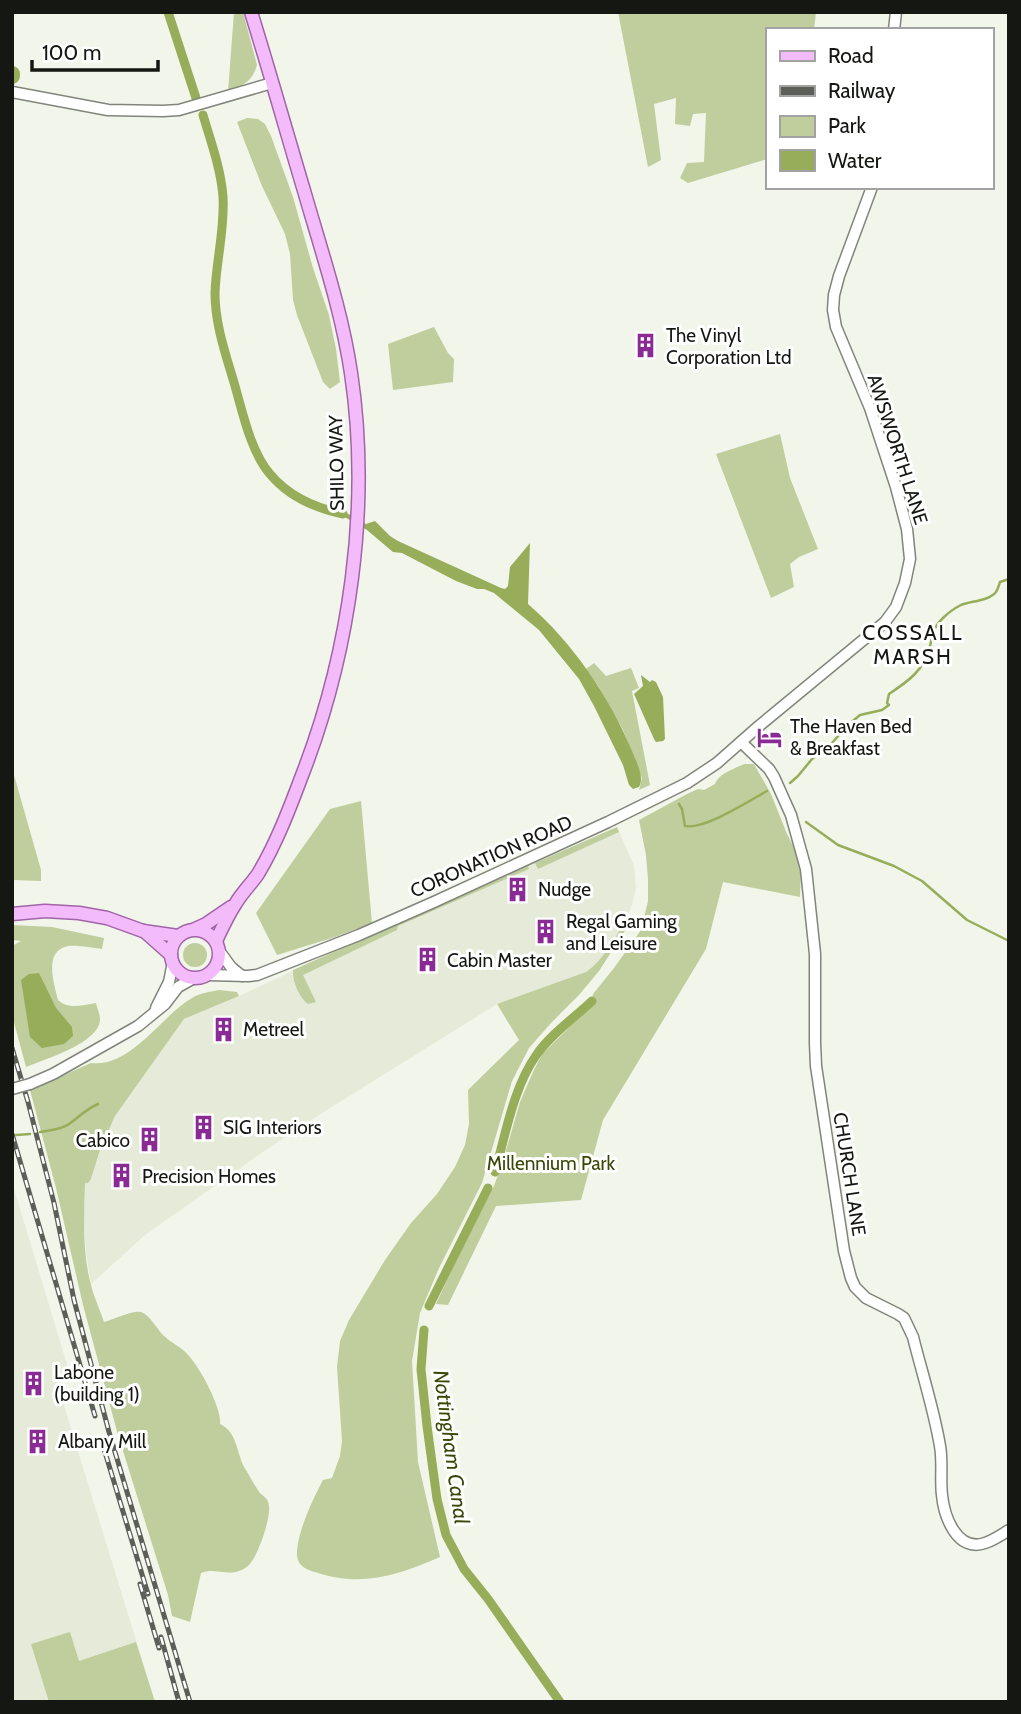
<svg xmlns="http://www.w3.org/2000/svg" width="1021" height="1714" font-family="Cabin,sans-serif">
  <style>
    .built { fill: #e5ebd8 }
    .green { fill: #bfce9c }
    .water { fill: #97ad5a }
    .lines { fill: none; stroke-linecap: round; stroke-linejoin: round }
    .stream { stroke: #97ad5a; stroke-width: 2.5 }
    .canal { stroke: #97ad5a; stroke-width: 9 }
    .river { stroke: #97ad5a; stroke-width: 16 }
    .secondary-casing { stroke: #82857b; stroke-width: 13 }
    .primary-casing { stroke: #a164a7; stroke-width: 15 }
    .secondary { stroke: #fff; stroke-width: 10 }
    .primary { stroke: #f4bbfa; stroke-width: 12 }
    .rail-casing { stroke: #5c5e58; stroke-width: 5 }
    .rail { stroke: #fff; stroke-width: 2.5; stroke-dasharray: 8; stroke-linecap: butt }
    .secondary-bridge-casing { stroke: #82857b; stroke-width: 13; stroke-linecap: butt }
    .secondary-bridge { stroke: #fff; stroke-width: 10 }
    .labels { text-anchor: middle; stroke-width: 6; stroke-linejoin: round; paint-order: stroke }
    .poi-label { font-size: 19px; fill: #151713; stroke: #fff; text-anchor: start }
    .street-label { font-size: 19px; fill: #151713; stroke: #fff }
    .park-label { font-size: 19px; fill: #394606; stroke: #fff }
    .neighbourhood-label { font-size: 21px; letter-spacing: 2px; fill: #151713; stroke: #fff }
    .water-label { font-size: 21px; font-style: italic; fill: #3a4707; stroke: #fff }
  </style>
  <rect width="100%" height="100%" fill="#f1f5ea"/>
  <g class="built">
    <path d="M 617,827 L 634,866 L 636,888 L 632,905 L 624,923 L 606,953 L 595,965 L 586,972 L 497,1004 L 330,1108 L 264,1151 L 145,1235 L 91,1284 L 86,1253 L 84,1221 L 85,1183 L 91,1179 L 100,1150 L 115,1116 L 184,1019 L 239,996 L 377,932 Z"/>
    <path d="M 12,1182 L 71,1378 L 57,1383 L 155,1702 L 12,1702 Z"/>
  </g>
  <g class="green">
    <path d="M 234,12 L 243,12 L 257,65 C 252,82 244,85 228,92 Z"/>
    <path d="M 618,12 L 816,12 L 814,30 L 767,30 L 767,159 L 688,183 L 680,178 L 687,163 L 704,162 L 706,113 L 693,114 L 690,126 L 675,124 L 676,98 L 654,104 L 661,160 L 648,167 Z"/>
    <path d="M 247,118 L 258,119 L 265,124 L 271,136 L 293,197 L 313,268 L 329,315 L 336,349 L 340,382 L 330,389 L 323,382 L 297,315 L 293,300 L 290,254 L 285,234 L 262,186 L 237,122 Z"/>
    <path d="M 434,327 L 448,353 L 454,359 L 453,382 L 393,390 L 388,344 Z"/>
    <path d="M 780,434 L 790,478 L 818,549 L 799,557 L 790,564 L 794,587 L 771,598 L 716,454 Z"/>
    <path d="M 594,663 L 606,676 L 631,668 L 639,688 L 632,691 L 650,785 L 639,790 L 642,778 L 623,730 L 599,687 L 586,669 Z"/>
    <path d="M 744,764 L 754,764 L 771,794 L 787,834 L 797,853 L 801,870 L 800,897 L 723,882 L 706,949 L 603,1120 L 581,1200 L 496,1206 L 448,1305 L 436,1304 L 467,1237 L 494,1186 L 503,1161 L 520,1102 L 533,1072 L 542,1054 L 591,1006 L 593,994 L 614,968 L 641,930 L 648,901 L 648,879 L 646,855 L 639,820 L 687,794 L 698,789 L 704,790 L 715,784 C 719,773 734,769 744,764 Z"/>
    <path d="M 12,768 L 41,870 L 41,881 L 12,880 Z"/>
    <path d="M 361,801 L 372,923 L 335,937 L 277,955 L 256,913 L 330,809 Z"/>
    <path d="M 617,827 L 619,832 L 538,869 L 535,863 Z"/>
    <path d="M 528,866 L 529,869 L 398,926 L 397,930 L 303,975 L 316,1002 L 308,1004 C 299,998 292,980 293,970 Z"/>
    <path d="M 624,923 L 626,929 L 599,971 L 579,995 L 551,1023 L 529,1048 L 512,1081 L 482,1183 L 439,1268 L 420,1313 L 412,1361 L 418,1462 L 440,1557 C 398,1575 361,1588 315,1572 C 307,1570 298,1566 297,1556 C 296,1534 313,1499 323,1480 L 332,1478 L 340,1456 L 342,1441 L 337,1367 L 340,1341 L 349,1320 L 385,1260 L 411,1223 L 437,1194 L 455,1167 L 465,1145 L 469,1124 L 468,1090 L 519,1040 L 497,1004 L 586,972 C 604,959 613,941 624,923 Z"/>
    <path d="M 12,925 L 52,927 L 104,938 L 102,949 C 92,948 79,945 68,946 C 43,951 54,983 58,1000 C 69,1010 82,1005 96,1003 C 97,1008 100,1014 100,1019 C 100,1043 45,1059 26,1067 L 12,1015 L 12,946 L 21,941 L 12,940 Z"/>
    <circle cx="195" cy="955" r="12"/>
    <path d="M 219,990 L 237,992 L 239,996 L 184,1019 L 115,1116 L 100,1150 L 91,1179 L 88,1183 L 85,1183 C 84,1217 82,1252 91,1285 C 94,1297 100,1310 104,1322 C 112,1320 133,1310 141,1312 C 150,1315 157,1329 163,1335 C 171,1343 182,1347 189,1356 C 200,1368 222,1408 220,1424 C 236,1431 237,1451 243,1465 C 246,1470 258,1491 260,1493 C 265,1498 268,1498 269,1506 C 271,1518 257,1559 248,1566 C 230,1580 217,1566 201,1573 L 190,1622 L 172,1616 L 168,1595 L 118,1435 L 83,1305 L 56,1188 L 30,1090 L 91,1063 C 131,1068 162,1015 192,998 C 200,993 209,992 219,990 Z"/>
    <path d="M 70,1632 L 79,1661 L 136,1642 L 155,1702 L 49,1702 L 31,1644 Z"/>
  </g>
  <g class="water">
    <path d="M 343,511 L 366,524 L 375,521 L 390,536 L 398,541 L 501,588 L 505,589 L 508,586 L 510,567 L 530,543 L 528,604 C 573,643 609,696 632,751 C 636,762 645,776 639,787 L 633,789 L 629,785 L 623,765 L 594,706 L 579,679 L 539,630 L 494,593 L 484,589 L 477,589 L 456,581 L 402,553 L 393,552 L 367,530 L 343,516 Z"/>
    <path d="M 641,675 L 650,682 L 652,680 L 656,682 L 663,697 L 665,739 L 663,741 L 656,742 L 654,739 L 634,694 L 643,686 Z"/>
    <path d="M 39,973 L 56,1008 L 72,1027 L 73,1036 L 64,1044 L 42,1048 L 30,1037 L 21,980 L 29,974 Z"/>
  </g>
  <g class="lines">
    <g class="stream">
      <path d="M 790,783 L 798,776 L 812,759 L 832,743 L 848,725 L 860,715 L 882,710 L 889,705 L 887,703 L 889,694 C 907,682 925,670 930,646 C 933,634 933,627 943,618 C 948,613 955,608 961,605 C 971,601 989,601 996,592 C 998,589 999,585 1000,582 L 1009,579"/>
      <path d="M 679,804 L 682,809 L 685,826 C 704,830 749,801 767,791"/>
      <path d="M 806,822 L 838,845 L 894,866 L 922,881 L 967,920 L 1009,941"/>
      <path d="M 40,1132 C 50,1130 61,1130 69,1124 C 80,1116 85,1110 98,1104"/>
      <path d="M 16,1135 L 30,1134"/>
    </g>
    <g class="canal">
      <path d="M 168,12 L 196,98"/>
      <path d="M 203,115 C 211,142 221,169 223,197 C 225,229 216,261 215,293 C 215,325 226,355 235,386 C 243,414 251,452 270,474 C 289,497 315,508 343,514"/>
      <path d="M 495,1172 C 506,1133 513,1088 537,1054 C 551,1034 574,1018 592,1001"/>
      <path d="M 429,1306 L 488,1188"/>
      <path d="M 424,1330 L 421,1369 L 427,1426 L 437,1499 L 446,1535 L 464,1569 L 488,1599 L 560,1702"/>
    </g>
    <path class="river" d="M 12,74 L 12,76"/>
    <defs>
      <g id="secondary">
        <path d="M 894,30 L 896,12"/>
        <path d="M 12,92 L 108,110 L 163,111 L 179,110 L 272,83"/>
        <path d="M 741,742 L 769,769 L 774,777 L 791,815 L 806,869 L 815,954 L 815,1043 L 816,1066 L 844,1251 L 851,1278 L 855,1287 L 866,1298 L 898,1314 L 904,1318 L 913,1337 C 922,1373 934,1410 940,1446 C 943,1463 940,1479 942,1495 C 944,1516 957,1553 985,1543 C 994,1540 1001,1535 1009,1530"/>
        <path d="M 220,952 L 231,967 L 242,976"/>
        <path d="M 208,975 L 248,976 L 257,975 L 359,935 L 434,902 L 608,822 L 687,783 L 717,763 L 759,726 L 885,622 L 896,607 L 905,583 L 910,559 L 907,529 L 896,487 L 870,408 L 836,327 L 833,310 L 834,295 L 839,276 L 872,187"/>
        <path d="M 156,1008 L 169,982 L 173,962"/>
        <path d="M 30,1084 L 53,1074 L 138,1026 L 165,1004 L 178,987 L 194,978"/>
      </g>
      <g id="primary">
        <path d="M 12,914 L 45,911 L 79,913 L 107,918 L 143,931 L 178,936"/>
        <path d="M 195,929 L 206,924 L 231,907"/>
        <circle cx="195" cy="954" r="24"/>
        <path d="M 144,931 L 171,955"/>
        <path d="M 216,941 C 222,928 228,915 236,903 C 242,893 251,884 258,874 C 276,844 289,810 301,778 C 350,653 371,506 351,373 C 342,312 322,253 305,194 C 287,134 270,73 251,12"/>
      </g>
    </defs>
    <use href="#secondary" class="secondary-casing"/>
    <use href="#primary" class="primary-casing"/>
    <use href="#secondary" class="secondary"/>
    <use href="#primary" class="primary"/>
    <defs>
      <g id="rail">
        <path d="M 12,1048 L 28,1102 L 54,1203 L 74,1300 L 109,1432 L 190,1702"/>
        <path d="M 12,1134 L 95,1416"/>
        <path d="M 101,1439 L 148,1594"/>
        <path d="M 140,1584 L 159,1648"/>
        <path d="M 161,1637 L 179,1702"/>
      </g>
    </defs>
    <use href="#rail" class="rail-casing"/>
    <use href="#rail" class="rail"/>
    <defs>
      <path id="secondary-bridge" d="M 12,1089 L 30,1084"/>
    </defs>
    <use href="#secondary-bridge" class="secondary-bridge-casing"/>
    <use href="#secondary-bridge" class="secondary-bridge"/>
  </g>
  <defs>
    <symbol id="building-bare" viewBox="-9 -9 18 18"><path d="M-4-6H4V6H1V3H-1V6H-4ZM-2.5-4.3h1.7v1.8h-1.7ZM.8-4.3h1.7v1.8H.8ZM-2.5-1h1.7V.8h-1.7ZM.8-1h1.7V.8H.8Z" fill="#8a2b95" stroke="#fff" stroke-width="2.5" paint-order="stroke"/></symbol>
    <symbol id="hotel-bare" viewBox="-9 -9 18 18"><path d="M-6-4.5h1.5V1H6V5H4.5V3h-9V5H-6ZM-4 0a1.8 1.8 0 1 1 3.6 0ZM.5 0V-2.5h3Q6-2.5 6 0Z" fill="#8a2b95" stroke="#fff" stroke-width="2.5" paint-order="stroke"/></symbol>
  </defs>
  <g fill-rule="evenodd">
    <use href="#building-bare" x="628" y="328" width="35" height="35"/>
    <use href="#hotel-bare" x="752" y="720" width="35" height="35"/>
    <use href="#building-bare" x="500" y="872" width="35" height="35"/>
    <use href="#building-bare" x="528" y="914" width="35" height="35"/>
    <use href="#building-bare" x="410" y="942" width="35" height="35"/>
    <use href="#building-bare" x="206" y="1012" width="35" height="35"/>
    <use href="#building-bare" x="186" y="1110" width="35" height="35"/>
    <use href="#building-bare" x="132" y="1122" width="35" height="35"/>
    <use href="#building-bare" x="104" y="1158" width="35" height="35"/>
    <use href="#building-bare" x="16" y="1366" width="35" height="35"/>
    <use href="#building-bare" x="20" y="1424" width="35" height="35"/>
  </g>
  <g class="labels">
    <g class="poi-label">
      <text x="666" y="342">The Vinyl<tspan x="666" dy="22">Corporation Ltd</tspan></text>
      <text x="790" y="733">The Haven Bed<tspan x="790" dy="22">&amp; Breakfast</tspan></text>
      <text x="538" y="896">Nudge</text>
      <text x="566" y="928">Regal Gaming<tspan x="566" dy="22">and Leisure</tspan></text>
      <text x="447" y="967">Cabin Master</text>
      <text x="243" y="1036">Metreel</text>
      <text x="223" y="1134">SIG Interiors</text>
      <text x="130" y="1147" text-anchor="end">Cabico</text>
      <text x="142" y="1183">Precision Homes</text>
      <text x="54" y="1379">Labone<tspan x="54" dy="22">(building 1)</tspan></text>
      <text x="58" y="1448">Albany Mill</text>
    </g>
    <g class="street-label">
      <text transform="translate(898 449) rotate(72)" y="7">AWSWORTH LANE</text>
      <text transform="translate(336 463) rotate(-91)" y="7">SHILO WAY</text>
      <text transform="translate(491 856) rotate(-24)" y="7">CORONATION ROAD</text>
      <text transform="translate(850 1174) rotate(81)" y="7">CHURCH LANE</text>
    </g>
    <g class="park-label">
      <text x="551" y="1170">Millennium Park</text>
    </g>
    <g class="neighbourhood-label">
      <text x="913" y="640">COSSALL<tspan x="913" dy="24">MARSH</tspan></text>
    </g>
    <g class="water-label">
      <text transform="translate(451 1447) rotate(82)" y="7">Nottingham Canal</text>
    </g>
  </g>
  <rect width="1021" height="1714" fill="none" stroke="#151713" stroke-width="28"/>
  <rect x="766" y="28" width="228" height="161" fill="#ffffff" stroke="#a1a2a1" stroke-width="2"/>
  <rect x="780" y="51" width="35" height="10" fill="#f4bbfa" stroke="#a1a2a1" stroke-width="2"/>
  <text x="828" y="63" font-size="21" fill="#151713">Road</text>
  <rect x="780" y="86" width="35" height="10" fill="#5c5e58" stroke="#a1a2a1" stroke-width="2"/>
  <text x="828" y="98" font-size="21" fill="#151713">Railway</text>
  <rect x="780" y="116" width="35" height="21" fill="#bfce9c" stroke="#a1a2a1" stroke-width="2"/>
  <text x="828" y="133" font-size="21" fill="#151713">Park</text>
  <rect x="780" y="150" width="35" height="21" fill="#97ad5a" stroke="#a1a2a1" stroke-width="2"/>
  <text x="828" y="168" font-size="21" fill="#151713">Water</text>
  <path d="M32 60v10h126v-10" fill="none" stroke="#151713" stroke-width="3.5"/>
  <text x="42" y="60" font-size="21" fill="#151713" stroke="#ffffff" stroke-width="5" paint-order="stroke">100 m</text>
</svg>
